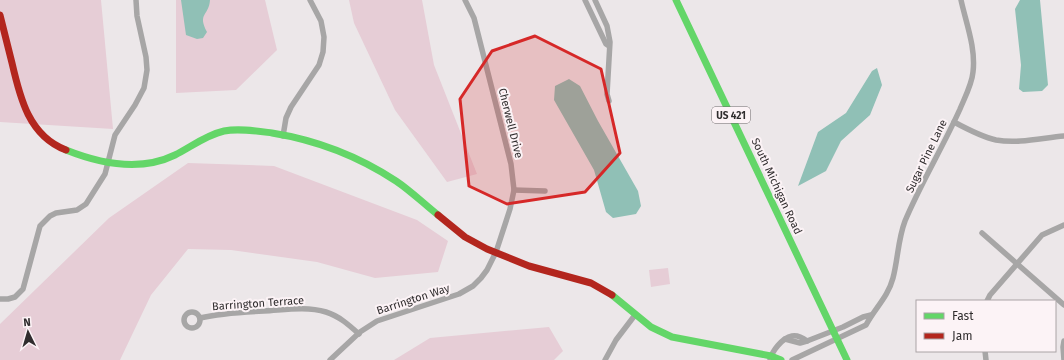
<svg xmlns="http://www.w3.org/2000/svg" width="1064" height="360" font-family="'Fira Sans',sans-serif">
  <style>
    .green { fill: #e6cdd6 }
    .water { fill: #90c0b6 }
    .lines { fill: none; stroke-linecap: round; stroke-linejoin: round }
    .street { stroke: #a7a6a6; stroke-width: 5.5 }
    .fast { stroke: #63d668; stroke-width: 7 }
    .jam { stroke: #b3261e; stroke-width: 7 }
    .marked { fill: #d62828; fill-opacity: 0.2; stroke: #d62828; stroke-width: 3; stroke-linejoin: round }
    .labels { text-anchor: middle; stroke-width: 4; stroke-linejoin: round; paint-order: stroke }
    .shield { fill: #fcf3f6; stroke: #6d686a; stroke-width: 1 }
    .shield-label { font-size: 10px; font-weight: bold; fill: #302d2e }
    .street-label { font-size: 11px; fill: #302d2e; stroke: #fcf3f6 }
  </style>
  <rect width="100%" height="100%" fill="#ece7e9"/>
  <g class="green">
    <path d="M 0,0 L 101,0 L 113,129 L 0,122 Z"/>
    <path d="M 176,0 L 265,0 L 277,50 L 236,90 L 176,93 Z"/>
    <path d="M 349,0 L 422,0 L 434,65 L 477,174 L 447,182 L 395,110 L 354,23 Z"/>
    <path d="M 188,163 L 274,166 L 417,220 L 448,241 L 438,272 L 375,278 L 317,262 L 231,250 L 188,249 L 151,295 L 120,360 L 0,360 L 0,324 L 109,218 Z"/>
    <path d="M 668,268 L 670,284 L 651,287 L 649,270 Z"/>
    <path d="M 549,327 L 563,351 L 554,360 L 394,360 L 430,338 Z"/>
  </g>
  <g class="water">
    <path d="M 181,0 L 210,0 C 209,16 197,13 207,32 L 203,38 L 197,39 L 186,35 Z"/>
    <path d="M 1020,0 L 1040,0 L 1048,85 L 1042,91 L 1023,92 L 1019,89 L 1021,65 L 1015,9 Z"/>
    <path d="M 877,68 L 882,85 L 870,115 L 841,141 L 826,171 L 798,186 L 818,132 L 846,113 L 872,71 Z"/>
    <path d="M 569,79 L 580,86 L 598,121 L 638,191 L 641,206 L 636,214 L 613,218 L 606,212 L 594,170 L 554,100 L 555,86 Z"/>
  </g>
  <g class="lines">
    <g class="street">
      <path d="M 585,0 L 606,44 L 609,46"/>
      <path d="M 595,0 L 607,26 L 610,42 L 607,94 L 609,101"/>
      <path d="M 954,122 C 967,129 982,137 996,140 C 1018,144 1042,138 1064,136"/>
      <path d="M 283,136 L 286,118 L 291,107 L 319,65 L 323,52 L 324,37 L 321,21 L 310,0"/>
      <path d="M 514,190 L 545,191"/>
      <path d="M 982,233 L 1064,305"/>
      <path d="M 0,299 L 8,299 L 15,297 L 23,289 L 40,226 L 50,216 L 56,213 L 77,210 L 86,204 L 105,174 L 115,135 L 135,105 L 144,88 L 147,70 L 146,57 L 137,16 L 136,0"/>
      <path d="M 987,301 L 990,295 L 1042,235 L 1064,225"/>
      <circle cx="192" cy="320" r="8"/>
      <path d="M 200,318 C 221,313 242,312 264,311 C 284,310 306,306 326,312 C 339,316 349,325 359,334"/>
      <path d="M 785,339 L 800,343 L 807,341"/>
      <path d="M 1064,341 L 1063,347 L 1064,360"/>
      <path d="M 985,351 L 986,360"/>
      <path d="M 330,360 L 360,332 L 377,321 L 459,294 L 473,286 L 481,278 L 487,270 L 496,252 L 510,209 L 514,190 L 511,164 L 474,18 L 465,0"/>
      <path d="M 605,360 L 616,340 L 635,315"/>
      <path d="M 770,360 C 772,351 782,338 792,336 C 797,335 803,338 807,341 L 843,327 L 863,317 L 871,315"/>
      <path d="M 792,360 L 866,325 C 875,308 888,297 893,278 C 898,259 898,239 905,221 C 921,183 943,147 960,109 C 965,97 972,84 973,72 C 976,48 966,23 961,0"/>
    </g>
    <g class="fast">
      <path d="M 676,0 L 847,360"/>
      <path d="M 66,150 C 101,164 140,172 175,155 C 191,147 206,135 224,131 C 239,128 257,131 272,133 C 316,140 358,156 396,181 C 411,191 424,204 438,215"/>
      <path d="M 612,295 L 651,327 L 672,337 L 771,356 L 781,360"/>
    </g>
    <g class="jam">
      <path d="M 0,15 C 4,31 8,47 12,63 C 20,98 29,136 66,150"/>
      <path d="M 438,215 L 465,237 L 487,249 L 529,266 L 591,283 L 612,295"/>
    </g>
  </g>
  <path class="marked" d="M 535,36 L 601,69 L 620,153 L 585,192 L 507,204 L 469,186 L 460,99 L 492,51 Z"/>
  <g class="labels">
    <rect class="shield" x="712" y="107" width="38" height="16" rx="3"/>
    <g class="shield-label">
      <text x="731" y="119">US 421</text>
    </g>
    <g class="street-label">
      <text transform="translate(511 123) rotate(76)" y="4">Cherwell Drive</text>
      <text transform="translate(926 156) rotate(-64)" y="4">Sugar Pine Lane</text>
      <text transform="translate(777 186) rotate(65)" y="4">South Michigan Road</text>
      <text transform="translate(413 299) rotate(-18)" y="4">Barrington Way</text>
      <text transform="translate(258 303) rotate(-4)" y="4">Barrington Terrace</text>
    </g>
  </g>
  <rect x="916" y="300" width="140" height="52" fill="#fcf3f6" stroke="#aaa4a6"/>
  <rect x="924" y="313" width="20" height="6" fill="#63d668" stroke="#aaa4a6"/>
  <text x="952" y="320" font-size="12" fill="#302d2e">Fast</text>
  <rect x="924" y="333" width="20" height="6" fill="#b3261e" stroke="#aaa4a6"/>
  <text x="952" y="340" font-size="12" fill="#302d2e">Jam</text>
  <g transform="translate(28 332) rotate(355)" stroke="#fcf3f6" stroke-width="3" paint-order="stroke">
  <path d="M0-3L7 15L0 10L-7 15Z" fill="#302d2e"/>
  <text y="-6" font-size="11" font-weight="bold" text-anchor="middle" fill="#302d2e">N</text>
  </g>
</svg>
